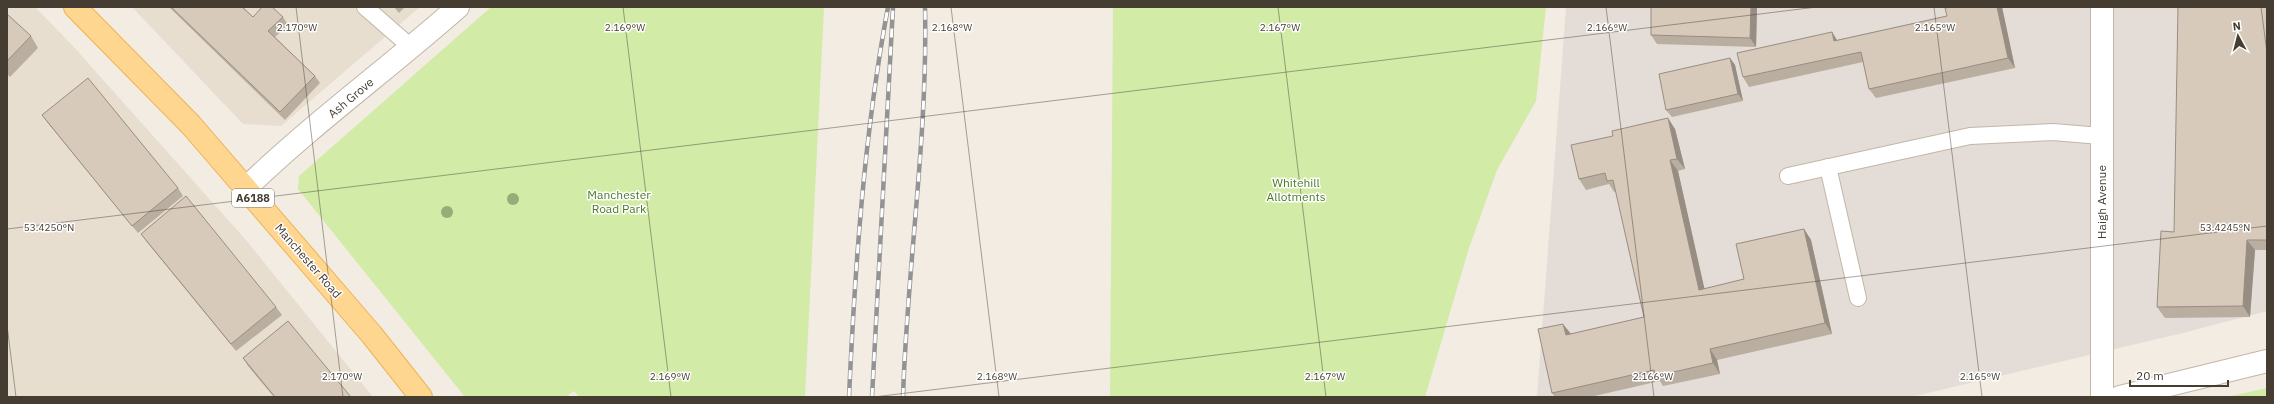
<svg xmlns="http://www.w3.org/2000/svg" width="2274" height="404" font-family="'IBM Plex Sans',sans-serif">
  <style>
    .residential { fill: #e7ded0 }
    .industrial { fill: #e4ddd7 }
    .green { fill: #d2eba7 }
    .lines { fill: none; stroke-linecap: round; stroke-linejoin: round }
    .lane-casing { stroke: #c2b6a7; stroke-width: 18 }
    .street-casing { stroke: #c2b6a7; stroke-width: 24 }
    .primary-casing { stroke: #edb356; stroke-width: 24 }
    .lane { stroke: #fff; stroke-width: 16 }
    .street { stroke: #fff; stroke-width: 22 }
    .primary { stroke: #ffd68f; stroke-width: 22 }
    .rail-casing { stroke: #939393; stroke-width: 4.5 }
    .rail { stroke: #fff; stroke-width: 3; stroke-dasharray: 9; stroke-linecap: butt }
    .tree { fill: #96ad78 }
    .wall { fill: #baaea0 }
    .shaded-wall { fill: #978d82 }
    .building { fill: #d8caba; stroke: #978d82 }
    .ticks { fill: none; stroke: #453c32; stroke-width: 1; stroke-opacity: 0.45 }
    .labels { text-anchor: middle; stroke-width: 3; stroke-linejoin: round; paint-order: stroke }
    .shield { fill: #fff; stroke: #7d7670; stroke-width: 1 }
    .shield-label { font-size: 11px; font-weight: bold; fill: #453c32 }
    .street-label { font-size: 12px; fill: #453c32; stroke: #fff }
    .park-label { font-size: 12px; fill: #4a7a21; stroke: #fff }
    .ticks-label { font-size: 10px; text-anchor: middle; fill: #453c32; stroke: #fff; stroke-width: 3; stroke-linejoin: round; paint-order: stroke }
  </style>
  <rect width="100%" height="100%" fill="#f3ece2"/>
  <g class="residential">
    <path d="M 7,7 L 35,7 L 72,45 L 246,240 L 373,397 L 7,397 Z"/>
    <path d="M 132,7 L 420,7 L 281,126 L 243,124 Z"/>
  </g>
  <path class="industrial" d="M 1566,7 L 2267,7 L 2267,311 L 2183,333 L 1911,397 L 1537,397 Z"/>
  <g class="green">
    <path d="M 491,7 L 824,7 L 805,397 L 579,397 L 574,391 L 566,397 L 465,397 L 298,189 L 299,176 Z"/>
    <path d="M 1113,7 L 1546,7 L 1536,101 L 1497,170 L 1469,248 L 1425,397 L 1110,397 Z"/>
    <path d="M 2267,388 L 2267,397 L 2227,397 Z"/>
  </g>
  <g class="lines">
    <defs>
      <g id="lane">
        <path d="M 365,7 L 412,48"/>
        <path d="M 1828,167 L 1858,298"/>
        <path d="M 1788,176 L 1970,136 L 2053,132 L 2101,136"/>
      </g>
      <g id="street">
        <path d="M 2102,7 L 2102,397"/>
        <path d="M 245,189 C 312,124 388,69 458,7"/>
        <path d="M 2120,397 L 2267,361"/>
      </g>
      <path id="primary" d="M 75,7 L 191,125 L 372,335 L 421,397"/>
    </defs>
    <use href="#lane" class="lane-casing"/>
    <use href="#street" class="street-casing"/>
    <use href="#primary" class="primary-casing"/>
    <use href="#lane" class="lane"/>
    <use href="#street" class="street"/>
    <use href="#primary" class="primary"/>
    <defs>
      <g id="rail">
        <path d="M 849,397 C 855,267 864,135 888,7"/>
        <path d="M 872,397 L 893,7"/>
        <path d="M 903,397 C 907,267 928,137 925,7"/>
      </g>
    </defs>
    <use href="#rail" class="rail-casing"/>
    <use href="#rail" class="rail"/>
  </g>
  <g class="tree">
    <circle cx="513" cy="199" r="6"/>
    <circle cx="447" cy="212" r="6"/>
  </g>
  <g class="wall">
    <path d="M 169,7 L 245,7 L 244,8 L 253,17 L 283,17 L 288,25 L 275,37 L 315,76 L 320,83 L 285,120 Z"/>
    <path d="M 394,7 L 405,7 L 399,13 Z"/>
    <path d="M 1651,7 L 1757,7 L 1756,47 L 1657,44 L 1651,35 Z"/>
    <path d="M 2002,7 L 2015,68 L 1876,98 L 1869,89 L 1863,62 L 1749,87 L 1743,77 L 1832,32 L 1837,40 L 1947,16 Z"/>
    <path d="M 2267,7 L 2267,250 L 2255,250 L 2250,317 L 2165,318 L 2157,307 L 2174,232 Z"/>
    <path d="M 7,14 L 31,36 L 38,48 L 10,77 L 7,74 Z"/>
    <path d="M 1730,58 L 1735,65 L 1743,101 L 1672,117 L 1666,110 Z"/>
    <path d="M 42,115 L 178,188 L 183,196 L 138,233 L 47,122 Z"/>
    <path d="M 1675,129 L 1685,169 L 1678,171 L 1704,289 L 1744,279 L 1804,229 L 1811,240 L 1832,334 L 1717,360 L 1720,374 L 1663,386 L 1660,381 L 1590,397 L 1555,397 L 1552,393 L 1570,334 L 1644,317 L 1616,191 L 1614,192 L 1609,184 L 1586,190 L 1579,179 Z"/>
    <path d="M 141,234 L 276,307 L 282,315 L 236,351 L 146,241 Z"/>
    <path d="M 243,358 L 351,397 L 274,397 L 248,366 Z"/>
  </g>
  <g class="shaded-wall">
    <path d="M 1751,7 L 1757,7 L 1756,47 L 1750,38 Z"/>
    <path d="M 1997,7 L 2002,7 L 2015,68 L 2008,58 Z"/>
    <path d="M 1832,32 L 1838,42 L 1834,41 Z"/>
    <path d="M 1730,58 L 1735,65 L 1743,101 L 1738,94 Z"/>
    <path d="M 1668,118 L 1675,129 L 1685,169 L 1677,159 Z"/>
    <path d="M 1670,160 L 1678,171 L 1707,300 L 1699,290 Z"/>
    <path d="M 1804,229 L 1811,240 L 1832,334 L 1825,323 Z"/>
    <path d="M 2247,240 L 2255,250 L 2250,317 L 2243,306 Z"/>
    <path d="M 1563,324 L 1571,334 L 1566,335 Z"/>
    <path d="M 1710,349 L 1717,360 L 1720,374 L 1713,363 Z"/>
  </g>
  <g class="building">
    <path d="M 171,7 L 242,7 L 253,17 L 262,7 L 272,7 L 283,17 L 268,31 L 315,76 L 280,112 Z"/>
    <path d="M 1651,7 L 1751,7 L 1750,38 L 1651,35 Z"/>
    <path d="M 1952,7 L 1997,7 L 2008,58 L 1869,89 L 1861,52 L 1743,77 L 1737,53 L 1832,32 L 1834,41 L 1947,16 L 1945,8 Z"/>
    <path d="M 2178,7 L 2267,7 L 2267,240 L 2247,240 L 2243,306 L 2157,307 L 2161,231 L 2174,232 Z"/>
    <path d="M 7,14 L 31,36 L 7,61 Z"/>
    <path d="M 1730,58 L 1738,94 L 1666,110 L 1659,74 Z"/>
    <path d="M 88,78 L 178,188 L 132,226 L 42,115 Z"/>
    <path d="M 1668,118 L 1677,159 L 1670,160 L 1699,290 L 1744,279 L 1736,244 L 1804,229 L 1825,323 L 1710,349 L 1713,363 L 1656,376 L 1654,370 L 1552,393 L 1538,329 L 1563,324 L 1566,335 L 1644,317 L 1613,180 L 1607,181 L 1605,173 L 1579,179 L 1571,145 L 1613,136 L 1612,131 Z"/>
    <path d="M 186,196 L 276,307 L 231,344 L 141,234 Z"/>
    <path d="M 288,321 L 351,397 L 275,397 L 243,358 Z"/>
  </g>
  <path class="ticks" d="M 296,7 L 343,397M 623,7 L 671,397M 951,7 L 999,397M 1278,7 L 1326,397M 1606,7 L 1654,397M 1934,7 L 1982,397M 2261,7 L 2267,53M 7,229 L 1817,7M 7,325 L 16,397M 874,397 L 2267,226"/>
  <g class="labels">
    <rect class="shield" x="232" y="189" width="42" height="18" rx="3"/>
    <g class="shield-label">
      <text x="253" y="202">A6188</text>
    </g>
    <g class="street-label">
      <text transform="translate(351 98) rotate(-40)" y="4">Ash Grove</text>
      <text transform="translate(2102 202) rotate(-90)" y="4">Haigh Avenue</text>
      <text transform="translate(308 261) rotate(49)" y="4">Manchester Road</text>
    </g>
    <g class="park-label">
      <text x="1296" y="187">Whitehill<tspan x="1296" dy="14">Allotments</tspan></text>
      <text x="619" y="199">Manchester<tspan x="619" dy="14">Road Park</tspan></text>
    </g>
  </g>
  <g class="ticks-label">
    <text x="297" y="31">2.170°W</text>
    <text x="625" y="31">2.169°W</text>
    <text x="952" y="31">2.168°W</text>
    <text x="1280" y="31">2.167°W</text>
    <text x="1607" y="31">2.166°W</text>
    <text x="1935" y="31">2.165°W</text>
    <text x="2225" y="231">53.4245°N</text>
    <text x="49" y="231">53.4250°N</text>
    <text x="342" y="380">2.170°W</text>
    <text x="670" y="380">2.169°W</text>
    <text x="997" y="380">2.168°W</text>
    <text x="1325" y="380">2.167°W</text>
    <text x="1653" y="380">2.166°W</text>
    <text x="1980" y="380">2.165°W</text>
  </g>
  <rect width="2274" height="404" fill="none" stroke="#453c32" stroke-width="16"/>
  <g transform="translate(2238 36) rotate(353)" stroke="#ffffff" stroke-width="3" paint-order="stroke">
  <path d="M0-3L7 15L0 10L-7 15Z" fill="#453c32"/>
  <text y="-6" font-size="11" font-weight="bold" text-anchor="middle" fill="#453c32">N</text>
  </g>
  <path d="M2130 380v6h98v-6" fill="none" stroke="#453c32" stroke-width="2"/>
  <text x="2136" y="380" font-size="12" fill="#453c32" stroke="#ffffff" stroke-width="3" paint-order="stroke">20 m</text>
</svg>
